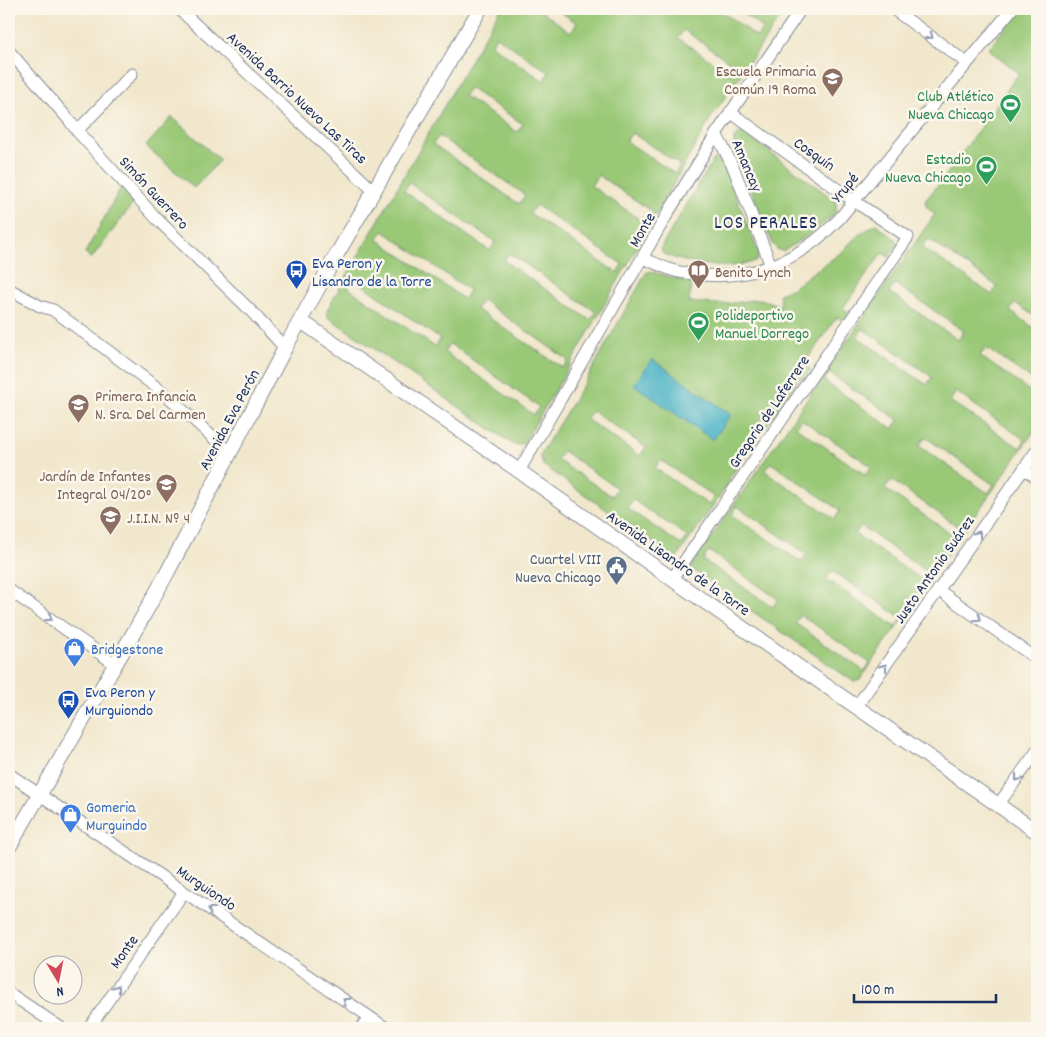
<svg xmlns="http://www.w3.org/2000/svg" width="1046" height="1037" font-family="Dekko,sans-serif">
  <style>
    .green { fill: #99c876; stroke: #5a7c6a; fill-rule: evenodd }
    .water { fill: #48b2c6; stroke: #327092 }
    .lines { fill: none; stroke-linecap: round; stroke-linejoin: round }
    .minor-casing { stroke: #868b95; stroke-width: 13 }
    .major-casing { stroke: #868b95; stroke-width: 16 }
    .minor { stroke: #fff; stroke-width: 11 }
    .major { stroke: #fff; stroke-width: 14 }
    .oneway { stroke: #8d97ae }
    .labels { text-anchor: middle; stroke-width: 5; stroke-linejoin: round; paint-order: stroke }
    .education-label { font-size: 16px; fill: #785e54; stroke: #fbf7ec; text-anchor: start }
    .leisure-label { font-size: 16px; fill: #27864d; stroke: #fbf7ec; text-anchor: end }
    .street-label { font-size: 16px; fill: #1b2f5e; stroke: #fbf7ec }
    .transit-label { font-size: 16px; fill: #164399; stroke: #fbf7ec; text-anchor: start }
    .service-label { font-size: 16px; fill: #4e5e75; stroke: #fbf7ec; text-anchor: end }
    .shop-label { font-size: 16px; fill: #366cbe; stroke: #fbf7ec; text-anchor: start }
    .quarter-label { font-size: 19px; letter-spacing: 1px; fill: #1b2f5e; stroke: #fbf7ec }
  </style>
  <rect width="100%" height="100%" fill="#fbf7ec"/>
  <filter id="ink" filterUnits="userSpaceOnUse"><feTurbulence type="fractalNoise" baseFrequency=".02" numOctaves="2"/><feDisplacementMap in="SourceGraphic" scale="10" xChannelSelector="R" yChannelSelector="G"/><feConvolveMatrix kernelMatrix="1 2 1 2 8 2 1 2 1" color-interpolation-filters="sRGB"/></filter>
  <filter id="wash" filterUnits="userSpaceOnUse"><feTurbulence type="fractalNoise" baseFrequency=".0096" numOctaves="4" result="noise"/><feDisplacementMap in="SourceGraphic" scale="20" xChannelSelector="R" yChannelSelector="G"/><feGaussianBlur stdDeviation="1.12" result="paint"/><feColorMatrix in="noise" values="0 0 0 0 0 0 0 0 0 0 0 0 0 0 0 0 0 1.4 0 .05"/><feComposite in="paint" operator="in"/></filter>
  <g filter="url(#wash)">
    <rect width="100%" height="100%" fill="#f1e7cc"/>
    <g class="green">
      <path d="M 500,9 L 538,9 L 571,32 L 577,23 L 556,9 L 718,9 L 757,37 L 763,28 L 736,9 L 786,9 L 711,118 L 562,379 L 523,444 L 514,445 L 328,317 L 327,310 ZM 684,30 L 737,67 L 731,75 L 678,38 ZM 496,36 L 549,72 L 544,81 L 491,45 ZM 469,88 L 523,124 L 517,132 L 464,96 ZM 632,133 L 680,165 L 675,174 L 626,141 ZM 439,136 L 525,195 L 519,204 L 433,144 ZM 598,175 L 653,212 L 645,223 L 591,186 ZM 409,183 L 495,242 L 490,251 L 404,191 ZM 536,205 L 622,264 L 617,273 L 530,213 ZM 383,231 L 469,290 L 464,299 L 377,239 ZM 509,253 L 596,312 L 590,320 L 504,261 ZM 354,279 L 440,339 L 435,347 L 348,288 ZM 482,300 L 568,360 L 563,368 L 476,309 ZM 450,344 L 539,407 L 534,415 L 444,352 Z"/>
      <path d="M 1021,9 L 1037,9 L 1037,318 L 1015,303 L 1010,311 L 1037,330 L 1037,383 L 986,348 L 980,356 L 1037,396 L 1037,427 L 860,680 L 854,682 L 690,568 L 935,214 L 927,208 L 925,201 L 950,170 L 1019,73 L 988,49 ZM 928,239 L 997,286 L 992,295 L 922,247 ZM 895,284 L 964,331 L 958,340 L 889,292 ZM 863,329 L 932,377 L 927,385 L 857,337 ZM 829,373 L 899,420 L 893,429 L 824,381 ZM 956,392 L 1025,440 L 1020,448 L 950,401 ZM 801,419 L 871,466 L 866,475 L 796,427 ZM 925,437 L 994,485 L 988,493 L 919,446 ZM 771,463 L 840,510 L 835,519 L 765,471 ZM 891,480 L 960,528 L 955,536 L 885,489 ZM 737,506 L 807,554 L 801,562 L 732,515 ZM 861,526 L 930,574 L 925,582 L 855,534 ZM 709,551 L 778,599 L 773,607 L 703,560 ZM 832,571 L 902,618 L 896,627 L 826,579 ZM 801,615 L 870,663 L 864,671 L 795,623 Z"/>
      <path d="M 172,117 L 220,160 L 194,188 L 146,146 Z"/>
      <path d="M 740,133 L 745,134 L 836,201 L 836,211 L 833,216 L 805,237 L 784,251 L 778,250 L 774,246 L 761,216 L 734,142 L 734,138 Z"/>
      <path d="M 714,159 L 717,159 L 722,162 L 759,254 L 757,260 C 734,272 684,264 662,253 L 661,248 L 664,242 Z"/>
      <path d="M 124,182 L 138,197 L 91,259 L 85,253 Z"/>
      <path d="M 876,224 L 895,239 L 898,244 L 889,257 L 882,253 L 843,308 L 849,313 L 844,321 L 837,317 L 804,364 L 811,370 L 804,379 L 802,378 L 799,379 L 729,479 L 731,480 L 676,559 L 543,465 L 540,455 L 586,380 L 646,273 L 650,271 L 680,280 L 692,282 L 689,302 L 712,304 L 726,304 L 760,299 L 781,306 L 779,294 L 793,288 L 809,275 L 824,265 L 842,252 L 857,236 ZM 592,411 L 646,447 L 640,456 L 586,419 ZM 563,451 L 617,488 L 612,496 L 557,460 ZM 660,460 L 714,496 L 709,505 L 655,468 ZM 633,500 L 687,536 L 681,545 L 627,508 Z"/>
    </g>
    <path class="water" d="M 652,359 L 731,415 L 713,440 L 634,385 Z"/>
  </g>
  <g filter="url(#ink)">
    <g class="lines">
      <defs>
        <g id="minor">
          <path d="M 179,9 L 373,190"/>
          <path d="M 893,9 L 967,63"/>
          <path d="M 9,51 L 69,120 L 77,131 L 157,219 L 249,309 L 285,348"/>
          <path d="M 77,131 L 132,74"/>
          <path d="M 716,134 L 722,145 L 734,169 L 771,266"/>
          <path d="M 643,258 C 653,262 664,268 675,271 C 681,273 688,273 694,274 C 752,282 800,260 839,219 L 1012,9"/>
          <path d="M 9,289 L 40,306 L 53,310 L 83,332 L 164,393 L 230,453"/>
          <path d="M 1024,469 L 1037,478"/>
          <path d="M 519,471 L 668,213 L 716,134 L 801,9"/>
          <path d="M 672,579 L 908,237 L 854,201 L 730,112"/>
          <path d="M 9,590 L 115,664"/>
          <path d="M 938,590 L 1037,659"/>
          <path d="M 856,707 L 1037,450"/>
          <path d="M 9,774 L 386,1028"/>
          <path d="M 998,805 L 1037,751"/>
          <path d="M 9,993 L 61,1028"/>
          <path d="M 89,1028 L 184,892"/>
          <path d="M 361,1028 L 369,1017"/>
        </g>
        <g id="major">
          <path d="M 301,321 L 519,471 L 672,579 L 1037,832"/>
          <path d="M 9,847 L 40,794 L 141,620 L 167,573 L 285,348 L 337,254 L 480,9"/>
        </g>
      </defs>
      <use href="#minor" class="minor-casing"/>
      <use href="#major" class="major-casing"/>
      <use href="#minor" class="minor"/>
      <use href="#major" class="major"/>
    </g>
    <defs><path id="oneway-chevron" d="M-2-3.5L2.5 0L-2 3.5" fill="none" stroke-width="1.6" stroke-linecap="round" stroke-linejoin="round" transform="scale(1.25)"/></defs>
    <g class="oneway">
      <use href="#oneway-chevron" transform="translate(930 36) rotate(36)"/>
      <use href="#oneway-chevron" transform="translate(978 534) rotate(-55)"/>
      <use href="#oneway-chevron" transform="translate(49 618) rotate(35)"/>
      <use href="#oneway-chevron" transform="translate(978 618) rotate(35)"/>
      <use href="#oneway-chevron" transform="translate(884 667) rotate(-55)"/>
      <use href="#oneway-chevron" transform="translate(1018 778) rotate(126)"/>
      <use href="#oneway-chevron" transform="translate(211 910) rotate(-146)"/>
      <use href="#oneway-chevron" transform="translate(117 988) rotate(-55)"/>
      <use href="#oneway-chevron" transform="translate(346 1001) rotate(-146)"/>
    </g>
  </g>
  <defs>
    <symbol id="school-pin" viewBox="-11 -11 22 30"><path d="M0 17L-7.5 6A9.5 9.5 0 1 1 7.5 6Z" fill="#8d6e63" stroke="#fbf7ec"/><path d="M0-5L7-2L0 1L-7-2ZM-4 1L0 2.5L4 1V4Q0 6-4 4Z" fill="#fff"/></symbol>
    <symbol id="stadium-pin" viewBox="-11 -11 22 30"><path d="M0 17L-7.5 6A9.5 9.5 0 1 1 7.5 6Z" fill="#2e9e5b" stroke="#fbf7ec"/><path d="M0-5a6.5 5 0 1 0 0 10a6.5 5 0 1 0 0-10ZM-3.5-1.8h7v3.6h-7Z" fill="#fff"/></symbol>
    <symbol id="bus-pin" viewBox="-11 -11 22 30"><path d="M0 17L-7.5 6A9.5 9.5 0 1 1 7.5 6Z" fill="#1a4fb4" stroke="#fbf7ec"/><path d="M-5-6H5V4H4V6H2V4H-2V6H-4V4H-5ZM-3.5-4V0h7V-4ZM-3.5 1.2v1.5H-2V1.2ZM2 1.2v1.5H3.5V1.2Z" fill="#fff"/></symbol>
    <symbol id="library-pin" viewBox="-11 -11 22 30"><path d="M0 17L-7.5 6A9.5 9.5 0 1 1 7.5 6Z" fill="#8d6e63" stroke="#fbf7ec"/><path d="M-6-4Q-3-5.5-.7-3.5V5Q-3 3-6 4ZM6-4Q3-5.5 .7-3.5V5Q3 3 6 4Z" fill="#fff"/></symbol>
    <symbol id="civic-pin" viewBox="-11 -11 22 30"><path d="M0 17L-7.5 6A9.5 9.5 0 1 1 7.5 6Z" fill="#5c6f8a" stroke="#fbf7ec"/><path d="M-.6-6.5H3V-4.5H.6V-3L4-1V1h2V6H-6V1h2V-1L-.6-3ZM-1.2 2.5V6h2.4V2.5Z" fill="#fff"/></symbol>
    <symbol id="shop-pin" viewBox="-11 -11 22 30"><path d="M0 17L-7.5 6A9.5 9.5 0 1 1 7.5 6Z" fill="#3f7fe0" stroke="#fbf7ec"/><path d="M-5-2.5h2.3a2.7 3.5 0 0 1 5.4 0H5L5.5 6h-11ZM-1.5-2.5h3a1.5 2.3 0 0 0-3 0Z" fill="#fff"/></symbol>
  </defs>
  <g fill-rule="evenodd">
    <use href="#school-pin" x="820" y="66" width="25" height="34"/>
    <use href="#stadium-pin" x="998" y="92" width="25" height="34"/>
    <use href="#stadium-pin" x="974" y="154" width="25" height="34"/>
    <use href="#bus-pin" x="284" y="258" width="25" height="34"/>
    <use href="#library-pin" x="686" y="258" width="25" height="34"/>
    <use href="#stadium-pin" x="686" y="310" width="25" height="34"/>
    <use href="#school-pin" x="66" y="392" width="25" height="34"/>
    <use href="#school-pin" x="154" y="472" width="25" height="34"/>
    <use href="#school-pin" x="98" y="504" width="25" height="34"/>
    <use href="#civic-pin" x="604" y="554" width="25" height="34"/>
    <use href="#shop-pin" x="62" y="636" width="25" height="34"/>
    <use href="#bus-pin" x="56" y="688" width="25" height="34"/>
    <use href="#shop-pin" x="58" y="802" width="25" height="34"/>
  </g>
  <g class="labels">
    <g class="education-label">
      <text x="816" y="76" text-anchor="end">Escuela Primaria<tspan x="816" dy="18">Común 19 Roma</tspan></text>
      <text x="715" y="277">Benito Lynch</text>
      <text x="95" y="401">Primera Infancia<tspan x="95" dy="18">N. Sra. Del Carmen</tspan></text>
      <text x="151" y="481" text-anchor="end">Jardín de Infantes<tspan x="151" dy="18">Integral 04/20°</tspan></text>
      <text x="127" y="523">J.I.I.N. Nº 4</text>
    </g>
    <g class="leisure-label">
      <text x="994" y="101">Club Atlético<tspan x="994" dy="18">Nueva Chicago</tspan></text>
      <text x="971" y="164">Estadio<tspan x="971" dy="18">Nueva Chicago</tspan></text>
      <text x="715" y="320" text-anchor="start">Polideportivo<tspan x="715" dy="18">Manuel Dorrego</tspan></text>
    </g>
    <g class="street-label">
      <text transform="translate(298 97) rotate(43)" y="6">Avenida Barrio Nuevo Las Tiras</text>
      <text transform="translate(815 153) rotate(35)" y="6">Cosquín</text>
      <text transform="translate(748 165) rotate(67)" y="6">Amancay</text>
      <text transform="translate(844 187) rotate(-51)" y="6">Yrupé</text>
      <text transform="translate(155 192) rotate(47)" y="6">Simón Guerrero</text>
      <text transform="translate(641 229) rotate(-60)" y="6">Monte</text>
      <text transform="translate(768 411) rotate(-56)" y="6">Gregorio de Laferrere</text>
      <text transform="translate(228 419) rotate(-62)" y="6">Avenida Eva Perón</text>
      <text transform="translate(679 562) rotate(35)" y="6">Avenida Lisandro de la Torre</text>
      <text transform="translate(933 569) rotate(-55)" y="6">Justo Antonio Suárez</text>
      <text transform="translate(207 887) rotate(34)" y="6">Murguiondo</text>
      <text transform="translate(123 951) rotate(-55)" y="6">Monte</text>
    </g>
    <g class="transit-label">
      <text x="312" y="268">Eva Peron y<tspan x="312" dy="18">Lisandro de la Torre</tspan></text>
      <text x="85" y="697">Eva Peron y<tspan x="85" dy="18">Murguiondo</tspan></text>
    </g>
    <g class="service-label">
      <text x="601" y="564">Cuartel VIII<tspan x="601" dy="18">Nueva Chicago</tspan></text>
    </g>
    <g class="shop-label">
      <text x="91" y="654">Bridgestone</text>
      <text x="86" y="812">Gomeria<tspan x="86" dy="18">Murguindo</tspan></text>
    </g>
    <g class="quarter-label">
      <text x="766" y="228">LOS PERALES</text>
    </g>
  </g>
  <rect width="1046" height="1037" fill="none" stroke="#fbf7ec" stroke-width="30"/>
  <g transform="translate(58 980) rotate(170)"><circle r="24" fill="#fbf7ec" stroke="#a1a7b3"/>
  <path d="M0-4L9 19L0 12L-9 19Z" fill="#d1495b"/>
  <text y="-8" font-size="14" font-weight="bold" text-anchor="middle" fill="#1b2f5e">N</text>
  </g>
  <path d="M854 994v8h142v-8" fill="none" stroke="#1b2f5e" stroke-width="2.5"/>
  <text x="861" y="994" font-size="15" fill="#1b2f5e" stroke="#fbf7ec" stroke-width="4" paint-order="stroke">100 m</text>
</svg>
